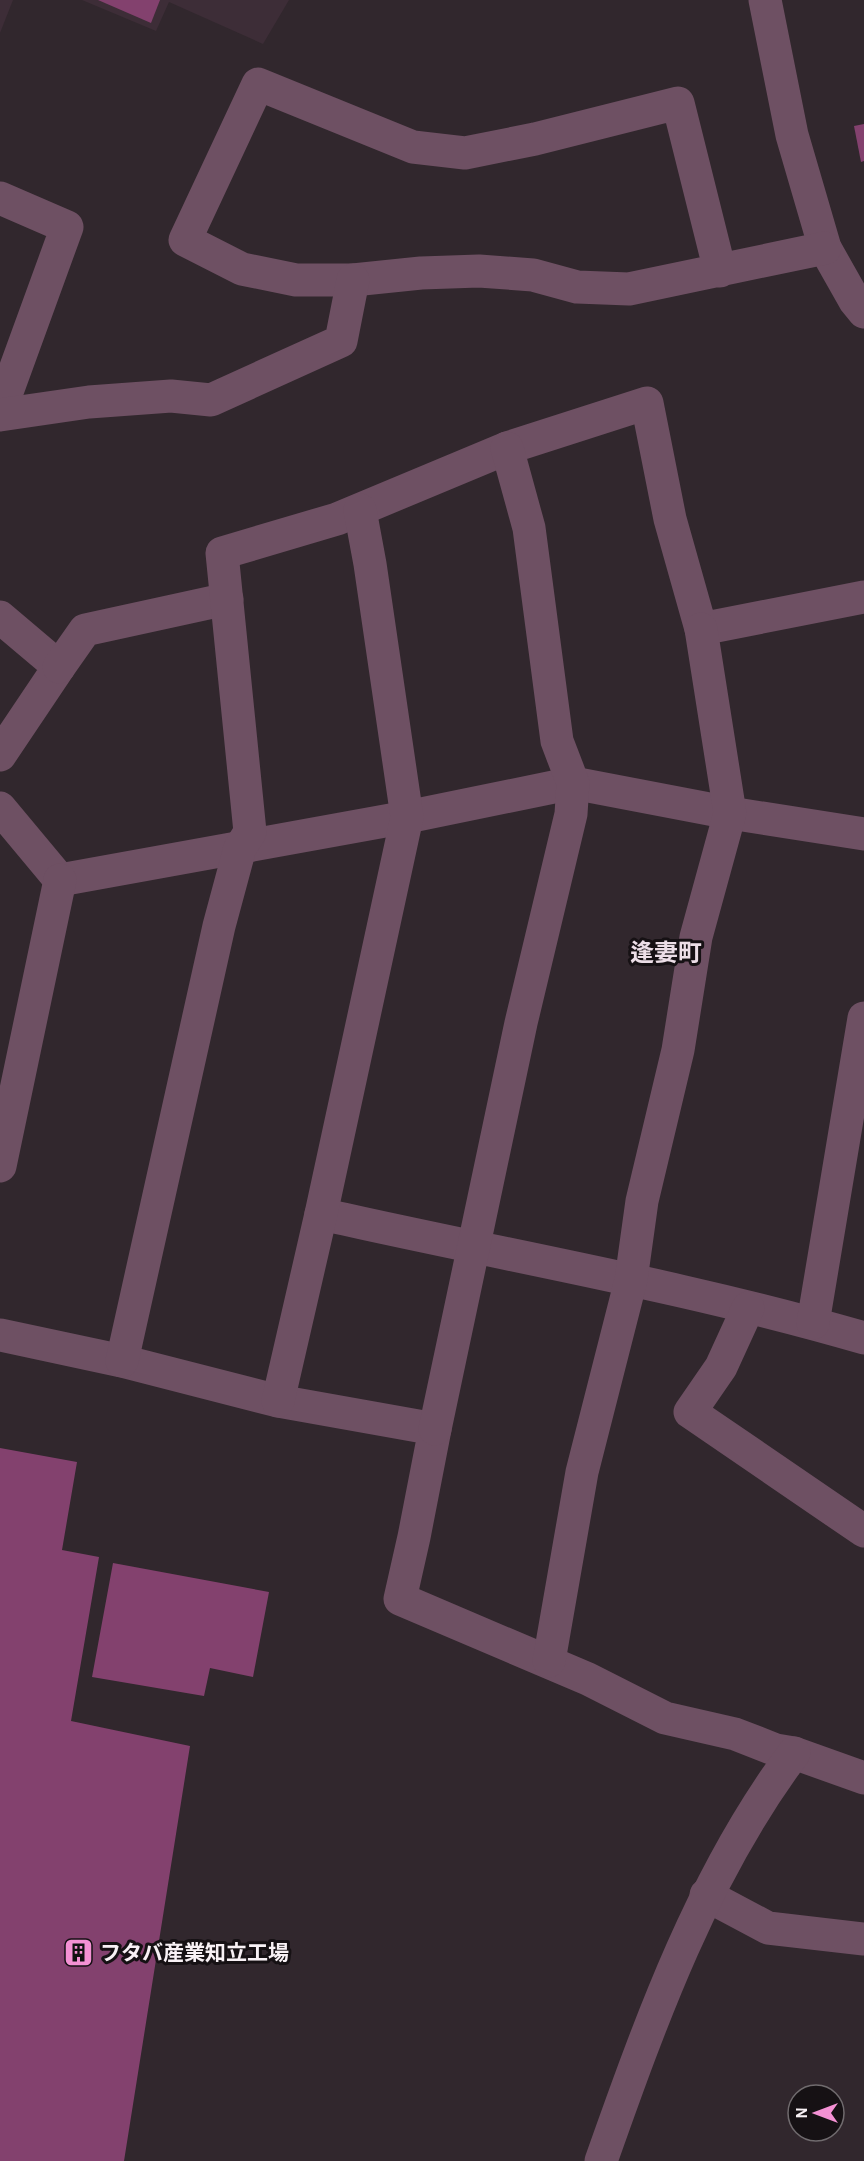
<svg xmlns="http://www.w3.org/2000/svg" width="864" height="2161" font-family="'Alegreya Sans','Noto Sans JP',sans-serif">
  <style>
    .built { fill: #3d2d37 }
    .building { fill: #83416e }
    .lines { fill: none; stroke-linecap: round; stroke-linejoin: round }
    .minor { stroke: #6e5063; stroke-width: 33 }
    .labels { text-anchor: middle; stroke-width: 6; stroke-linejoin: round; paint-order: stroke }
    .poi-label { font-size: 21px; font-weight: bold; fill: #f8f1f5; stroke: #161114; text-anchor: start }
    .quarter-label { font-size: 24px; font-weight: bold; fill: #ecdee7; stroke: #161114 }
  </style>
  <rect width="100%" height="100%" fill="#31272d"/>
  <g class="built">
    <path d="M 0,0 L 13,0 L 0,33 Z"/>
    <path d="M 82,0 L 289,0 L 263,44 L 169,2 L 156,31 Z"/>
  </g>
  <g class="building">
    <path d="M 98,0 L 160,0 L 151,23 Z"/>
    <path d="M 864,124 L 864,161 L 861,162 L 854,126 Z"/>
    <path d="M 0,1448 L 77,1462 L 62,1550 L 99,1557 L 71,1721 L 190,1746 L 124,2161 L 0,2161 Z"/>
    <path d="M 113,1563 L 269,1592 L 253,1677 L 210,1668 L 204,1696 L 92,1677 Z"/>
  </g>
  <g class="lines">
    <g class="minor">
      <path d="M 765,0 L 792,135 L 825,248 L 855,301 L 864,312"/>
      <path d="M 0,198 L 67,227 L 0,411"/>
      <path d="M 720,271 L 678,103 L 535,139 L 465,153 L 413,147 L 258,84 L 185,240 L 242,269 L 296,280 L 353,280 L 421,273 L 479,271 L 533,275 L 577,287 L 629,289 L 825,248"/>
      <path d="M 0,415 L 89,402 L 171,396 L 211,400 L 341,341 L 353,280"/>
      <path d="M 0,617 L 59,667 L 0,755"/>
      <path d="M 59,667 L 85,630 L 227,599"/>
      <path d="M 0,808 L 60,880"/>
      <path d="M 60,880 L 407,817 L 573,783 L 730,813 L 864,834"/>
      <path d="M 0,1166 L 60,880"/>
      <path d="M 321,1214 C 502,1255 686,1286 864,1338"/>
      <path d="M 748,1308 L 721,1367 L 690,1412 L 864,1531"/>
      <path d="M 813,1323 L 864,1018"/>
      <path d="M 0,1335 L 122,1361 L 278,1401 L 435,1429 L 414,1537 L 400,1599 L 588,1679 L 665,1718 L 735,1734 L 776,1750 L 794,1753 L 864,1778"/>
      <path d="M 122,1361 L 219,926 L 240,848 L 250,832 L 222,553 L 337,519 L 507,448 L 647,403 L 670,519 L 701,629 L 864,597"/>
      <path d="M 278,1401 L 321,1214 L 407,817 L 370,564 L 360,510"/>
      <path d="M 435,1429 L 521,1023 L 571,814 L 573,783 L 557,741 L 529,528 L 507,448"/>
      <path d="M 549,1661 L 582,1472 L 631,1280 L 642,1201 L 678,1050 L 696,937 L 730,813 L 701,629"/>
      <path d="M 706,1895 L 768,1928 L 864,1939"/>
      <path d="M 601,2161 C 651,2020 703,1874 794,1753"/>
    </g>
  </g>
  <defs>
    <symbol id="building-square" viewBox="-11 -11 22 22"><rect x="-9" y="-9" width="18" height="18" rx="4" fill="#f491d4" stroke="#161114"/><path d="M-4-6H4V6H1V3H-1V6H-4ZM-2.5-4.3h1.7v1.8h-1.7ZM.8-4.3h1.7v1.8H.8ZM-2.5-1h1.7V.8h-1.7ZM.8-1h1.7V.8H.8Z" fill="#111"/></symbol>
  </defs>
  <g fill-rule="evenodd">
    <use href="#building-square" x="62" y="1936" width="33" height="33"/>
  </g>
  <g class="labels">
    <g class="poi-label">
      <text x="100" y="1960">フタバ産業知立工場</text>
    </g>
    <g class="quarter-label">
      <text x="666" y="961">逢妻町</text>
    </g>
  </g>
  <g transform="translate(816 2113) rotate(270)"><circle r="28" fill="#161114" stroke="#706b6e" stroke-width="1.5"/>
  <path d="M0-4.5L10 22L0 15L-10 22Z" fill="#f491d4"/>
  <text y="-9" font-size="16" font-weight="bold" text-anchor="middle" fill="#f8f1f5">N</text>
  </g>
</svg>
